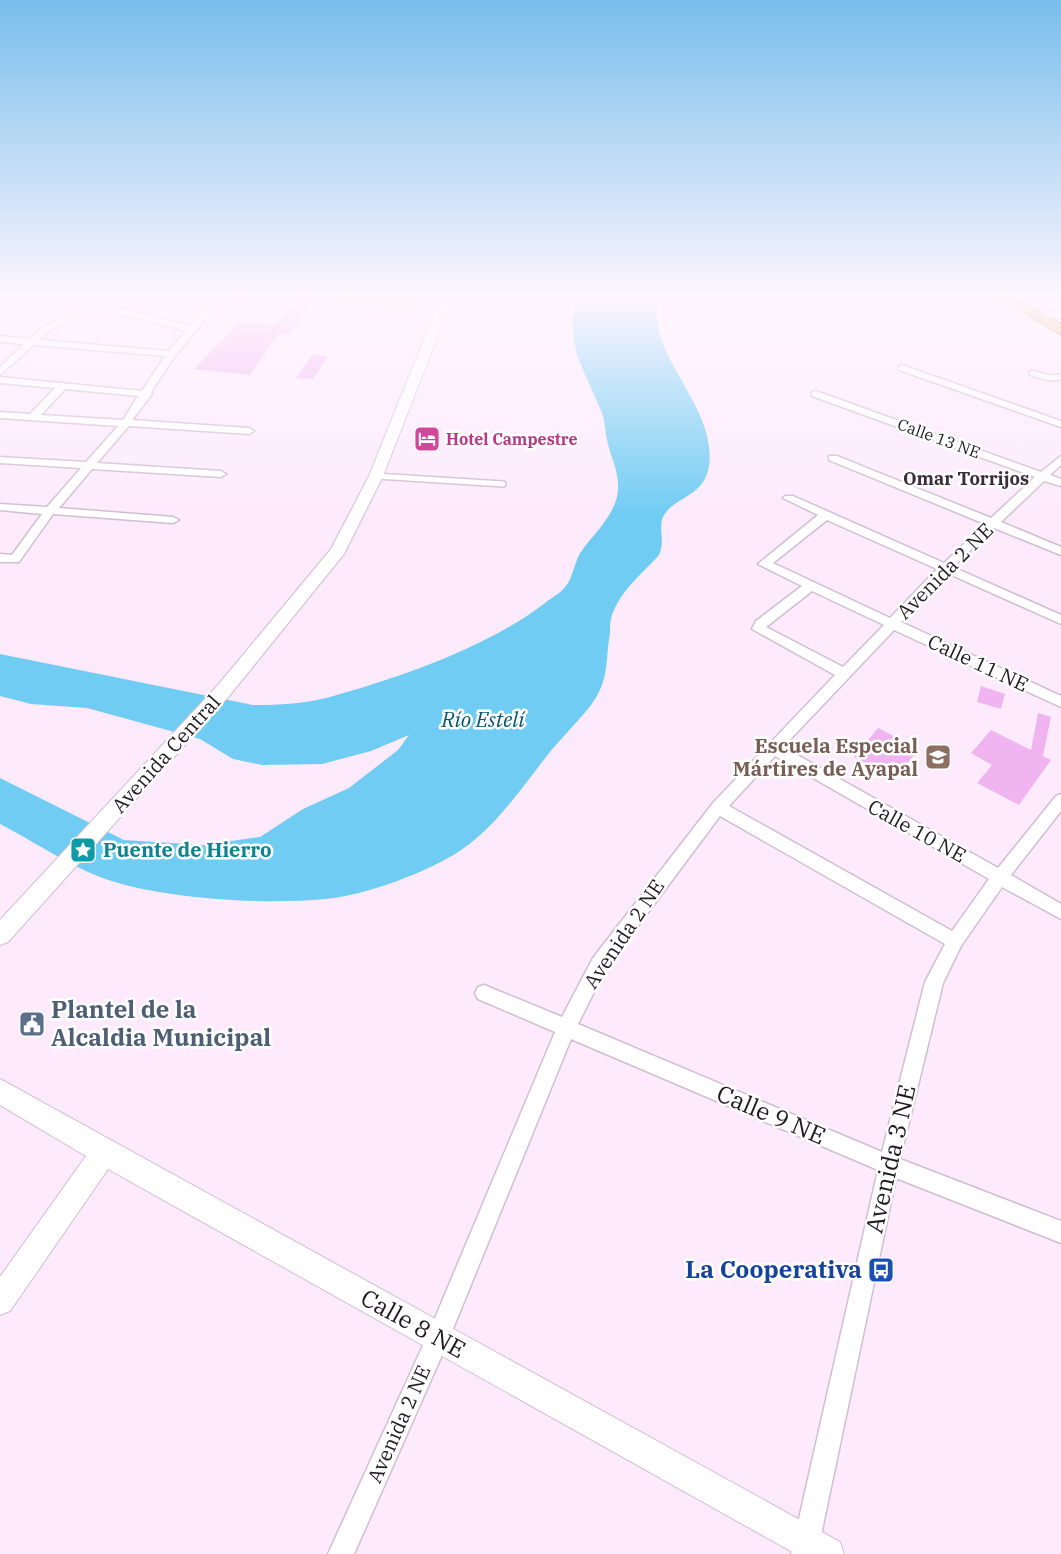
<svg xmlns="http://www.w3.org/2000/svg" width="1061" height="1554" font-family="'IBM Plex Serif',serif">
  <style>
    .green { fill: #ceeabb }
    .water { fill: #71ccf3 }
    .building { fill: #f0b5f1 }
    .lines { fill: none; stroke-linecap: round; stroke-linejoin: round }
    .service-casing { stroke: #d0bfd0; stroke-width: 8 }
    .minor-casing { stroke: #d0bfd0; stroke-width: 3 }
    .tertiary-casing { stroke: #d0bfd0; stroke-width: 2 }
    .trunk-casing { stroke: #9a6f31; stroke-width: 2 }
    .service { stroke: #fff; stroke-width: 5 }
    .minor { fill: #fff; fill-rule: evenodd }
    .tertiary { fill: #fff; fill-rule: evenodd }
    .trunk { fill: #e2b062; fill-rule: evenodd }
    .labels { text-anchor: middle; stroke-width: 5; stroke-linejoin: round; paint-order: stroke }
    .far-street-label { font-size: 16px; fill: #211b21; stroke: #fff }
    .far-hotel-label { font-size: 16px; font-weight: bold; fill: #b23c85; stroke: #fff; text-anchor: start }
    .far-neighbourhood-label { font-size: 18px; font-weight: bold; fill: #3a2d3a; stroke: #fff }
    .street-label { font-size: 20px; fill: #211b21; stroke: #fff }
    .education-label { font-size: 20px; font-weight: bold; fill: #785e54; stroke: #fff; text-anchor: end }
    .culture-label { font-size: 20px; font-weight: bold; fill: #0d838f; stroke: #fff; text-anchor: start }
    .water-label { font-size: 21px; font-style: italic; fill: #03546e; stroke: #fff }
    .near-service-label { font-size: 24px; font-weight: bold; fill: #4e5e75; stroke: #fff; text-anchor: start }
    .near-street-label { font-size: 24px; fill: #211b21; stroke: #fff }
    .near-transit-label { font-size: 24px; font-weight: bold; fill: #164399; stroke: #fff; text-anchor: end }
  </style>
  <rect width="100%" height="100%" fill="#fdebfd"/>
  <path class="green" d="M 333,297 L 422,297 L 415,310 L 329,302 Z"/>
  <path class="water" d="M 577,297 L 659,297 C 642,352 718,405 709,466 C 704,497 676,496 664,515 C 657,527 666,540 659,555 C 642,574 621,590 612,615 C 610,620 610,627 610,633 C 605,662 610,679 591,705 C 577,723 560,739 546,757 C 521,789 495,827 461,850 C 429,872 363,896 325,899 C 263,905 158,899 100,877 C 69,865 31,840 0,824 L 0,778 L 124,840 L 203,845 L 260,837 L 303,809 L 349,788 L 398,750 L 409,735 L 371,751 L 322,764 L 262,765 L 233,759 L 200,739 L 87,708 L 31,704 L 0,696 L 0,654 L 253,705 C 279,705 304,704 330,697 C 401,677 486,648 545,603 C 551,598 561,593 566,586 C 574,576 574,560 583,549 C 598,529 620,510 618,483 C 617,467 610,455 607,440 C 605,431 605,421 602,413 C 585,369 564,347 577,297 Z"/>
  <g class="building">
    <path d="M 297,297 L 317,297 L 289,335 L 278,334 L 250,375 L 194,369 L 240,322 L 275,325 Z"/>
    <path d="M 235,299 L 250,300 L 238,314 L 222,313 Z"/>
    <path d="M 312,355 L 328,356 L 313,379 L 296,378 Z"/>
    <path d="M 981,686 L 1005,694 L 1001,709 L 977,702 Z"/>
    <path d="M 1038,713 L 1051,717 L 1043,756 L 1051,760 L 1019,805 L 977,783 L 992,765 L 971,753 L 991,730 L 1031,750 Z"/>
    <path d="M 878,728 L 919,749 L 895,779 L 854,757 Z"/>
  </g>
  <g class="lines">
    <defs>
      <g id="service">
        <path d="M 1032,373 L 1049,378 L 1061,377"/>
        <path d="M 376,476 L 503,484"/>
      </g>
      <g id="minor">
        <path d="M 105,297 L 115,297 L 103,305 L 190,326 L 216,297 L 224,297 L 175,356 L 151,392 L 152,394 L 132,420 L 249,428 L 254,431 L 249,434 L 129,426 L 97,463 L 221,471 L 226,474 L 221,477 L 92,469 L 59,508 L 173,517 L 179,520 L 173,523 L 53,514 L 19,562 L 0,562 L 0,554 L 12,555 L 42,514 L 0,510 L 0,504 L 47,507 L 81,468 L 0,463 L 0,457 L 86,462 L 118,426 L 0,418 L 0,412 L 30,414 L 55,388 L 0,383 L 0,377 L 142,391 L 165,356 L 34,345 L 0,375 L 0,367 L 24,344 L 0,342 L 0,336 L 29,339 L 40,329 ZM 96,308 L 186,331 L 169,351 L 39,340 L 46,333 ZM 65,389 L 138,396 L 123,420 L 41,415 Z"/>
        <path d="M 1061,312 L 1061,318 L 1037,319 L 1033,316 L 1037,313 Z"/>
        <path d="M 902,365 L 1061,421 L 1061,427 L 899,370 L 899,366 Z"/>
        <path d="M 816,391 L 1041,472 L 1061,456 L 1061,465 L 1050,475 L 1061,479 L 1061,486 L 1044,481 L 1001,522 L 1061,547 L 1061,555 L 994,528 L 953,567 L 1061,615 L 1061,624 L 947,573 L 901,622 L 1061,696 L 1061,707 L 894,630 L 783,747 L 998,868 L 1056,796 L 1061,794 L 1061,811 L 1011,875 L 1061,904 L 1061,919 L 1002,887 L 961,946 L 943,983 L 900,1159 L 1061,1221 L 1061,1243 L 896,1178 L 817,1554 L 791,1554 L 878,1170 L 571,1039 L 446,1346 L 354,1554 L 328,1554 L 430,1330 L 555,1032 L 478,999 L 475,993 L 478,987 L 484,985 L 562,1017 L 593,958 L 713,803 L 835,675 L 752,629 L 756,621 L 802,586 L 758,564 L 818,515 L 783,498 L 785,496 L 793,496 L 944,563 L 985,524 L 829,460 L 829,456 L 837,456 L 991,518 L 1035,477 L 812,396 L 812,392 ZM 827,520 L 937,569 L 890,618 L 773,563 ZM 812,591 L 884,625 L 843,667 L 766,627 ZM 775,756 L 989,879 L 952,931 L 729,806 ZM 720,816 L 945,944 L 925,982 L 882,1152 L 578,1024 L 605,970 Z"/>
      </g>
      <g id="tertiary">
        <path d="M 441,297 L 453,297 L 383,476 L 344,554 L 230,695 L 8,942 L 0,945 L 0,920 L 218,685 L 331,549 L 369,476 Z"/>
        <path d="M 0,1079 L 840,1542 L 844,1554 L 796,1554 L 108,1169 L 10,1311 L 0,1315 L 0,1277 L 86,1156 L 0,1105 Z"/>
      </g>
      <path id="trunk" d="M 998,297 L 1015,297 L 1061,324 L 1061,335 Z"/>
    </defs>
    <use href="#service" class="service-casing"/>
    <use href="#minor" class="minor-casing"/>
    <use href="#tertiary" class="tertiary-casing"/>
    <use href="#trunk" class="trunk-casing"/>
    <use href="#service" class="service"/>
    <use href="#minor" class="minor"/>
    <use href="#tertiary" class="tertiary"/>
    <use href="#trunk" class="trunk"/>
  </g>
  <linearGradient id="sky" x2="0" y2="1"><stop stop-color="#78beec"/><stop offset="0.58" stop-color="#fef6fe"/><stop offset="1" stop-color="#fef6fe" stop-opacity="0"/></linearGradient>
  <rect width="1061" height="514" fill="url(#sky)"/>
  <defs>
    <symbol id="hotel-square" viewBox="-11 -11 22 22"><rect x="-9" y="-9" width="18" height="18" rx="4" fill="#d1479c" stroke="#fff"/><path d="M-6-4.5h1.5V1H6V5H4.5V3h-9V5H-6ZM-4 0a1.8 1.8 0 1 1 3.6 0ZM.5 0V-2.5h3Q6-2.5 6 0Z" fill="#fff"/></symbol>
    <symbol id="school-square" viewBox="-11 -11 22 22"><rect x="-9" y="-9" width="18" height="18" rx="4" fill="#8d6e63" stroke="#fff"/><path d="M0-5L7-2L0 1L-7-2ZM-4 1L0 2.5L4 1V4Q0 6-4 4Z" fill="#fff"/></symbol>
    <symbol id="sight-square" viewBox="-11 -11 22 22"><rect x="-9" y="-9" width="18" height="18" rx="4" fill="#0f9aa8" stroke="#fff"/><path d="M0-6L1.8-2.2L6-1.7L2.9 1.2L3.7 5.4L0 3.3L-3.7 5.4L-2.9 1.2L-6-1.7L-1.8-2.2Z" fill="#fff"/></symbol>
    <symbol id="civic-square" viewBox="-11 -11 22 22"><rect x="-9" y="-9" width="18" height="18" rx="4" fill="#5c6f8a" stroke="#fff"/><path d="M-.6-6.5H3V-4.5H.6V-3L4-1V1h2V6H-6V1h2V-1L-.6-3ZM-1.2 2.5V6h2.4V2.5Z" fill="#fff"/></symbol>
    <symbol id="bus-square" viewBox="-11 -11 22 22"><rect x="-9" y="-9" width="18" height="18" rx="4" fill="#1a4fb4" stroke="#fff"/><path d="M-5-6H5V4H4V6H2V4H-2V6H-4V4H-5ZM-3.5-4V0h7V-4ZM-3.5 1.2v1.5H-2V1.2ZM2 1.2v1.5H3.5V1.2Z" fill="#fff"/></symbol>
  </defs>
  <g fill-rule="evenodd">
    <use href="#hotel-square" x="412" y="424" width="30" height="30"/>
    <use href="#school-square" x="923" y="742" width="30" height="30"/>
    <use href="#sight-square" x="68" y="835" width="30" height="30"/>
    <use href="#civic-square" x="17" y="1009" width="30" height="30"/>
    <use href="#bus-square" x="866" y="1255" width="30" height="30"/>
  </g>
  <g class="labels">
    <g class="far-street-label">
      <text transform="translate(939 438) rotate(20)" y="6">Calle 13 NE</text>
    </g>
    <g class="far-hotel-label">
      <text x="446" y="445">Hotel Campestre</text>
    </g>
    <g class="far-neighbourhood-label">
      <text x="966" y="485">Omar Torrijos</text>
    </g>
    <g class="street-label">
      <text transform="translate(945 571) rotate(-45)" y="7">Avenida 2 NE</text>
      <text transform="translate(978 663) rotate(25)" y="7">Calle 11 NE</text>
      <text transform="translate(166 754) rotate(-48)" y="7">Avenida Central</text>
      <text transform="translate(917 831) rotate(29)" y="7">Calle 10 NE</text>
      <text transform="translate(624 934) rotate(-56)" y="7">Avenida 2 NE</text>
      <text transform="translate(399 1424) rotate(-66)" y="7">Avenida 2 NE</text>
    </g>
    <g class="education-label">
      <text x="918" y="753">Escuela Especial<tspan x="918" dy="23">Mártires de Ayapal</tspan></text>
    </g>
    <g class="culture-label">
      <text x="103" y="857">Puente de Hierro</text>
    </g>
    <g class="water-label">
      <text x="483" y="727">Río Estelí</text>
    </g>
    <g class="near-service-label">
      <text x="51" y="1018">Plantel de la<tspan x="51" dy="28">Alcaldia Municipal</tspan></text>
    </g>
    <g class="near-street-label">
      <text transform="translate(771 1115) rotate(23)" y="8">Calle 9 NE</text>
      <text transform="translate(891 1159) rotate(-77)" y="8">Avenida 3 NE</text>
      <text transform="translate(413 1324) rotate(29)" y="8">Calle 8 NE</text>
    </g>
    <g class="near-transit-label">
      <text x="862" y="1278">La Cooperativa</text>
    </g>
  </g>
</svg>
